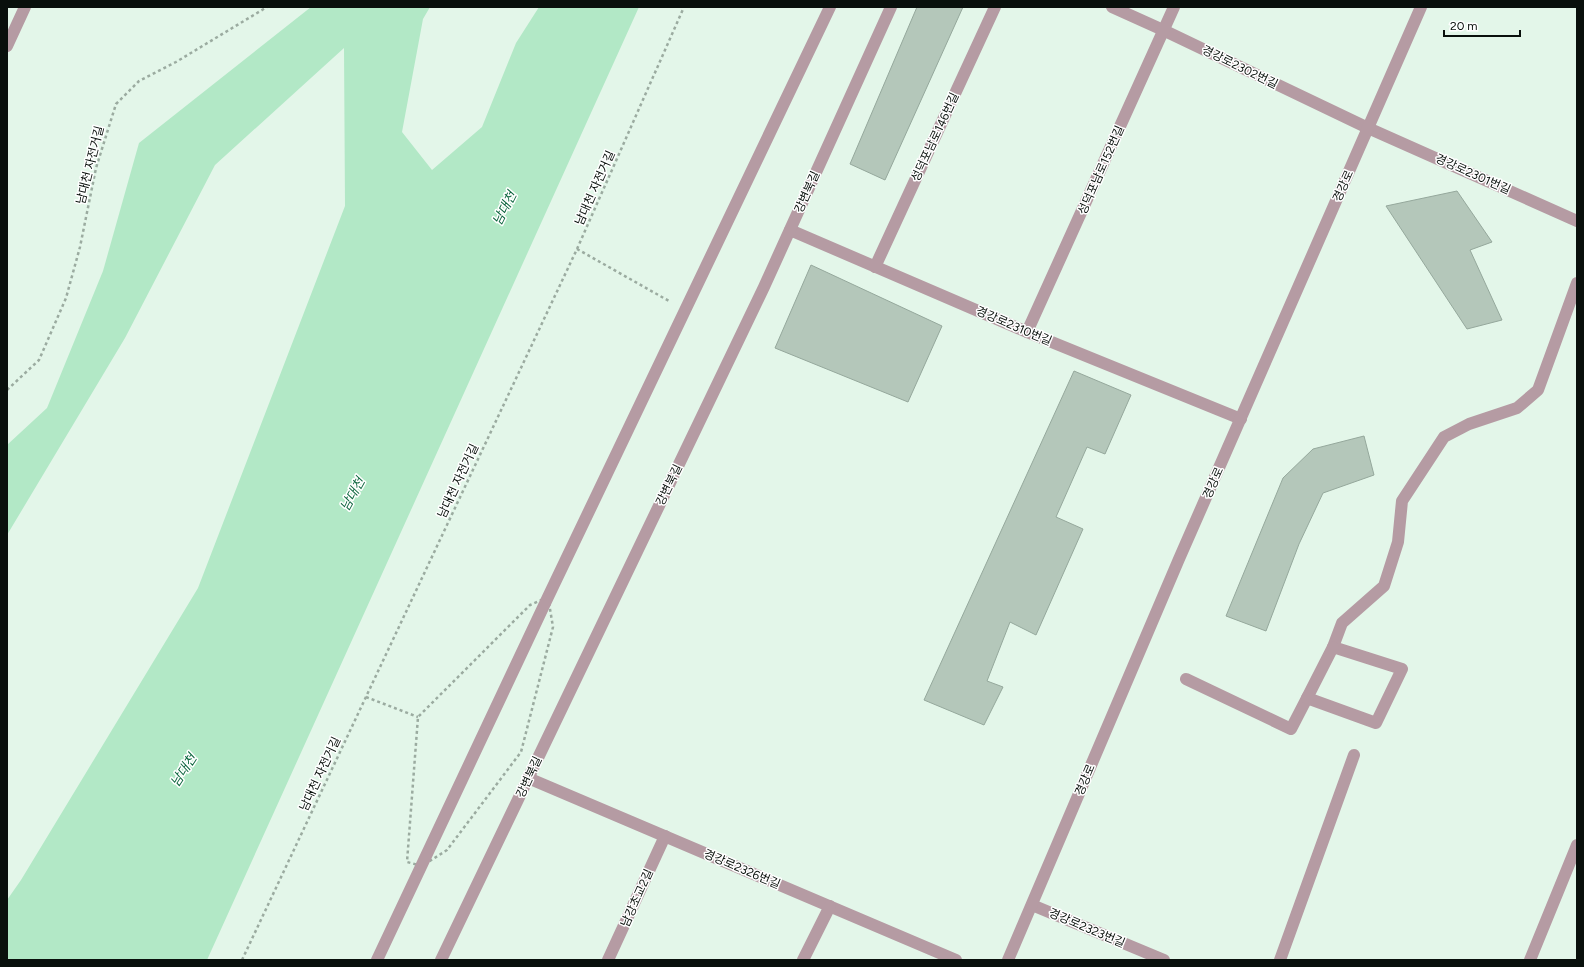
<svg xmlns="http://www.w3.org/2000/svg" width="1584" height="967" font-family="Figtree,'Noto Sans KR',sans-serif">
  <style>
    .water { fill: #b2e8c6 }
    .building { fill: #b4c7ba; stroke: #95a89c }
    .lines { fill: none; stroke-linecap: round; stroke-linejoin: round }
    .path { stroke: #9baba0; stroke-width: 2.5; stroke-dasharray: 3 3; stroke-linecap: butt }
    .minor { stroke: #b59ba3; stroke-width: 12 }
    .labels { text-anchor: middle; stroke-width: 3; stroke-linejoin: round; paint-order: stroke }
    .street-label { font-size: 12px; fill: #09100c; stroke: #fff }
    .water-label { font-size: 13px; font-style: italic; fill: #0c653d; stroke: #fff }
  </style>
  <rect width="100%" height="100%" fill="#e3f6e9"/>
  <path class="water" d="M 311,7 L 430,7 L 423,19 L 402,132 L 432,170 L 482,127 L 516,43 L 539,7 L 639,7 L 207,960 L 7,960 L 7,900 L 21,880 L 198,588 L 345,206 L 344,48 L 215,165 L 125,338 L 7,535 L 7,445 L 47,408 L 103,271 L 139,143 Z"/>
  <g class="building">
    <path d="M 917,7 L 963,7 L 885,180 L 850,164 Z"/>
    <path d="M 1457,191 L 1492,242 L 1470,250 L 1502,320 L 1467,329 L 1386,206 Z"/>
    <path d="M 811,265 L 942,326 L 908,402 L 775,348 Z"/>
    <path d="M 1074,371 L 1131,395 L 1105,454 L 1087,447 L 1056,517 L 1083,529 L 1036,635 L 1010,622 L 987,681 L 1003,687 L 984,725 L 924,700 Z"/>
    <path d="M 1364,436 L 1374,475 L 1323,493 L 1299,544 L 1266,631 L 1226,616 L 1283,478 L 1313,449 Z"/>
  </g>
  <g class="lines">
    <g class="path">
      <path d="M 577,249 L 669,301"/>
      <path d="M 7,390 L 39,360 L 66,298 L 80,247 L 96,168 L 116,104 L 139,81 L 176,62 L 267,7"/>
      <path d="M 548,597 L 553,627 L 521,752 L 447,850 L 422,866 L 407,862 L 418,717 L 530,605 Z"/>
      <path d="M 366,697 L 418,717"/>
      <path d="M 242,960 L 577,249 L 684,7"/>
    </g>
    <g class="minor">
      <path d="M 1112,7 L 1163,30 L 1368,128 L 1577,221"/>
      <path d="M 7,46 L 25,7"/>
      <path d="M 790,230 L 1027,332 L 1241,419"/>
      <path d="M 875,267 L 995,7"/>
      <path d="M 1027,332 L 1174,7"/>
      <path d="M 1186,679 L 1291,729 L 1307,698 L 1376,723 L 1402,669 L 1333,647 L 1342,623 L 1384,586 L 1398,542 L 1402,501 L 1444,437 L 1469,424 L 1517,408 L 1538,390 L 1577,283"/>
      <path d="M 1307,698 L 1333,647"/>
      <path d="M 528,778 L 956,960"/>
      <path d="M 1032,905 L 1164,960"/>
      <path d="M 377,960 L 548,597 L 830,7"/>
      <path d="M 441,960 L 764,287 L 891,7"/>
      <path d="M 608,960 L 665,836"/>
      <path d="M 803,960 L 830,906"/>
      <path d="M 1008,960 L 1179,559 L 1421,7"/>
      <path d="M 1280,960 L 1354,755"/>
      <path d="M 1530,960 L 1577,845"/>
    </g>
  </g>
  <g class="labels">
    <g class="street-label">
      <text transform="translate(1240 67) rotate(26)" y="4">경강로2302번길</text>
      <text transform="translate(935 137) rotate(-65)" y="4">성덕포남로146번길</text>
      <text transform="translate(90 165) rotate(-76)" y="4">남대천 자전거길</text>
      <text transform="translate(1101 170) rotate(-66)" y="4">성덕포남로152번길</text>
      <text transform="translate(1473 174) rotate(24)" y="4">경강로2301번길</text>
      <text transform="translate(1343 186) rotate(-66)" y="4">경강로</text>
      <text transform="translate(595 188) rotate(-66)" y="4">남대천 자전거길</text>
      <text transform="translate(807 192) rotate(-66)" y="4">강변북길</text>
      <text transform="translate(1014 326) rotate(23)" y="4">경강로2310번길</text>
      <text transform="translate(458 481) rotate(-65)" y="4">남대천 자전거길</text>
      <text transform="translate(1213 483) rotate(-66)" y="4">경강로</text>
      <text transform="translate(669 485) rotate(-64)" y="4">강변북길</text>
      <text transform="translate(320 774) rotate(-65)" y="4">남대천 자전거길</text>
      <text transform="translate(529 777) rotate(-65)" y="4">강변북길</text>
      <text transform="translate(1085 780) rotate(-67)" y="4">경강로</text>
      <text transform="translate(742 869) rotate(23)" y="4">경강로2326번길</text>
      <text transform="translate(637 898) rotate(-66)" y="4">남강초교2길</text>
      <text transform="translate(1087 928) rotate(23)" y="4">경강로2323번길</text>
    </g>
    <g class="water-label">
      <text transform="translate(504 208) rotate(-63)" y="5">남대천</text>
      <text transform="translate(352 494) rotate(-61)" y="5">남대천</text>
      <text transform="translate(183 770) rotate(-57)" y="5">남대천</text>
    </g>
  </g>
  <rect width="1584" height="967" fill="none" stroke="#09100c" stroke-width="16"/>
  <path d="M1444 30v6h76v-6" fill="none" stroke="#09100c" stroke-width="2"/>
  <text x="1450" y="30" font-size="12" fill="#09100c" stroke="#ffffff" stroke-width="3" paint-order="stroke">20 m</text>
</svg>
